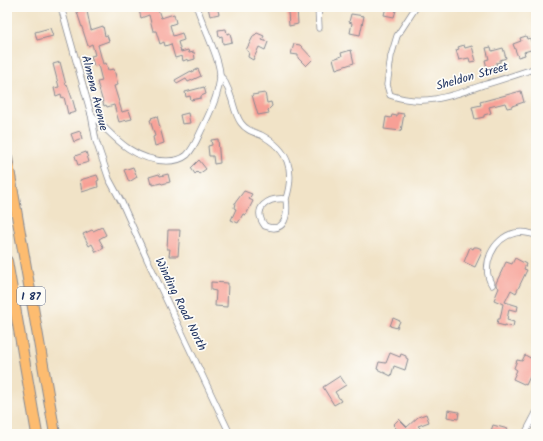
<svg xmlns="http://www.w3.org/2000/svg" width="543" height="441" font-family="Kalam,sans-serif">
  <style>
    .building { fill: #f7a096 }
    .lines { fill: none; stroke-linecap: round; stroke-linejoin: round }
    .street-casing { stroke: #868992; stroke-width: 7 }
    .highway-casing { stroke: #868992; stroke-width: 12 }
    .street { stroke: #fff; stroke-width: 5.5 }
    .highway { stroke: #fdbc70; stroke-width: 10 }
    .labels { text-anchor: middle; stroke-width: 3.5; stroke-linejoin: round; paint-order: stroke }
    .shield { fill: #fdfcf7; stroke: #5f6c8c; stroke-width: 1 }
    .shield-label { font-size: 11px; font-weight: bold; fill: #1b2f5e }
    .street-label { font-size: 12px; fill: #1b2f5e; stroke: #fdfcf7 }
  </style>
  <rect width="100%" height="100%" fill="#fdfcf7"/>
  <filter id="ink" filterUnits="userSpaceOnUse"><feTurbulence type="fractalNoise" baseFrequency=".025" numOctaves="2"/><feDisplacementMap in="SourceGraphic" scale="8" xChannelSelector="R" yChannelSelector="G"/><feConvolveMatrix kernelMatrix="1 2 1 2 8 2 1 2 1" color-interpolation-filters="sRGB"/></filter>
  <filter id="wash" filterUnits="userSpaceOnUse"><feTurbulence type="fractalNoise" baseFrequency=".012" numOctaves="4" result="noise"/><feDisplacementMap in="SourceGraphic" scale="16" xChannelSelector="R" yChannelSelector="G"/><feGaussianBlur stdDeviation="0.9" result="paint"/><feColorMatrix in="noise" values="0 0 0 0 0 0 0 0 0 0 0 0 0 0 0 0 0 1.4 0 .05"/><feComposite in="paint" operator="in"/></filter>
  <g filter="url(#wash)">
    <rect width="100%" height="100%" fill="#f1e3c7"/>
    <g id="blocks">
      <g class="building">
        <path d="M 82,7 L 86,7 L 91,30 L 103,26 L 105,36 L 107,35 L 109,41 L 98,45 L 103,64 L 106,63 L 108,70 L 114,69 L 118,85 L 114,86 L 122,112 L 129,110 L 132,119 L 119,122 L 114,105 L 107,107 L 106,105 L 104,106 L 97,82 L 102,81 L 98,65 L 94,66 L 91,56 L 95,55 L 92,44 L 88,46 L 76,9 Z"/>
        <path d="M 149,7 L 157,7 L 161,18 L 174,14 L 176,23 L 170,25 L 173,36 L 182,33 L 184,40 L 178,42 L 181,52 L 188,50 L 189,53 L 194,52 L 195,59 L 188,61 L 188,59 L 183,61 L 182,56 L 175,58 L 171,44 L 165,46 L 164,42 L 160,44 L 156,31 L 153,31 L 149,15 L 141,18 L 139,10 Z"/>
        <path d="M 208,7 L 217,7 L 219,14 L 210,16 Z"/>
        <path d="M 282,7 L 297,7 L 298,24 L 289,26 L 288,12 Z"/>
        <path d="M 386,7 L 397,7 L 394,17 L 384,15 Z"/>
        <path d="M 351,14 L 364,16 L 360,35 L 350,33 L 352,23 L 349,22 Z"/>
        <path d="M 50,28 L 53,36 L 37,40 L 35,32 Z"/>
        <path d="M 226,29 L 227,34 L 230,33 L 232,42 L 223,44 L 222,36 L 219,37 L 218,30 Z"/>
        <path d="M 257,33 L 264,36 L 262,40 L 268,42 L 265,50 L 259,47 L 253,60 L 248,57 L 249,52 L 246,50 L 254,35 L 255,35 Z"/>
        <path d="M 526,36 L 527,39 L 530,38 L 534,49 L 524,52 L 525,55 L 518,57 L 513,44 L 521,41 L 520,38 Z"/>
        <path d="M 294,44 L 300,45 L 313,59 L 306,66 L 298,58 L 298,55 L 291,54 Z"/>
        <path d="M 464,45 L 465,48 L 472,46 L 476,61 L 470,62 L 469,58 L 459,60 L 456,50 L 459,49 L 458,47 Z"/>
        <path d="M 491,47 L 492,51 L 503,48 L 506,58 L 500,60 L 500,62 L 496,63 L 497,65 L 487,68 L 485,60 L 489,59 L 486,48 Z"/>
        <path d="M 351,50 L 354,63 L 336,69 L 333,59 L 342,56 L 341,53 Z"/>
        <path d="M 60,62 L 66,85 L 67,84 L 73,101 L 76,112 L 68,114 L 64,97 L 62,98 L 61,94 L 56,96 L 54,88 L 59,87 L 53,64 Z"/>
        <path d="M 198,69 L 201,76 L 188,82 L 186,79 L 177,84 L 175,80 L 191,71 L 192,72 Z"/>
        <path d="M 204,87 L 206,94 L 201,96 L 201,98 L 191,100 L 190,96 L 186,97 L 185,92 Z"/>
        <path d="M 521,91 L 524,102 L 512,106 L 512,107 L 507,108 L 505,103 L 489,107 L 491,113 L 484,115 L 484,117 L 475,119 L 472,107 L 481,105 L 480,102 Z"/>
        <path d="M 265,93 L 267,103 L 271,102 L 272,106 L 268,110 L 269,113 L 258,115 L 252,95 Z"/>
        <path d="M 188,113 L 190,123 L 182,124 L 180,115 Z"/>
        <path d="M 397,113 L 404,114 L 401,131 L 384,129 L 386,117 L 391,118 L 392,115 L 397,116 Z"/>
        <path d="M 157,116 L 164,143 L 155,146 L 153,137 L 155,136 L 150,120 L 152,119 L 151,118 Z"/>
        <path d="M 80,131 L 82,139 L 74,142 L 71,134 Z"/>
        <path d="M 218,139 L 220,163 L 214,164 L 213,156 L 209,156 L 208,146 L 212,145 L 211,140 Z"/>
        <path d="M 86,152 L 89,162 L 78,165 L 75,156 Z"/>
        <path d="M 199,160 L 206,169 L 199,174 L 197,172 L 195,174 L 191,168 Z"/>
        <path d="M 133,167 L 137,177 L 129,182 L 124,170 Z"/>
        <path d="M 159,174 L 160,176 L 168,174 L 170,182 L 162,184 L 161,183 L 153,185 L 153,183 L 151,184 L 149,177 Z"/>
        <path d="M 97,175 L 99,180 L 97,181 L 98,187 L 82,192 L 80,180 Z"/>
        <path d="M 244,191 L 252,194 L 249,199 L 253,201 L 246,215 L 243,214 L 238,223 L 231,220 L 236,209 L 234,208 L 235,203 Z"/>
        <path d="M 102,227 L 106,235 L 99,239 L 104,248 L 96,252 L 92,244 L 89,246 L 83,234 L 92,230 L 93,231 Z"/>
        <path d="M 168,230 L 180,230 L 178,256 L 169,256 L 170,249 L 167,249 Z"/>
        <path d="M 470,247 L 473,249 L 474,247 L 477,247 L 482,249 L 481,251 L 482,252 L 475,267 L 464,262 Z"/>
        <path d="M 515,258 L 526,264 L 524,269 L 527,270 L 516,293 L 511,290 L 505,302 L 518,306 L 517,311 L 509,309 L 507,320 L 514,322 L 513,327 L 505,325 L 505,326 L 497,324 L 498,319 L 500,319 L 503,304 L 494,300 L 499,288 L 496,286 L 496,283 L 506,262 L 512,264 Z"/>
        <path d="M 211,282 L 228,283 L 227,307 L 215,306 L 216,291 L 211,290 Z"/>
        <path d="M 393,318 L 400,321 L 397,328 L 390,326 Z"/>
        <path d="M 390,353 L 400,357 L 401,354 L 406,356 L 406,358 L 408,359 L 405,370 L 394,366 L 391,376 L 377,369 L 379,362 L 386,363 Z"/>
        <path d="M 525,355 L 536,361 L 536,364 L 526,385 L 513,379 L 517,370 L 514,368 L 517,360 L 522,361 Z"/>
        <path d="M 340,376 L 346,385 L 335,392 L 341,401 L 334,405 L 323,387 Z"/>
        <path d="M 448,410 L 459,412 L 458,419 L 447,417 Z"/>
        <path d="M 426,414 L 429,422 L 418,426 L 421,429 L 415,434 L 402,434 L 393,425 L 399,419 L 407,427 L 418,417 Z"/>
        <path d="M 493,425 L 508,429 L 506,434 L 490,434 Z"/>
      </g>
    </g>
  </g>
  <g filter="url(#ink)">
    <use href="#blocks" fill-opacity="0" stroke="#868992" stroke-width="1"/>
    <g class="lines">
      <defs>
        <g id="street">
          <path d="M 61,7 L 91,114 L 96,141 L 109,179 L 122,203 L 147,259 L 230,434"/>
          <path d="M 318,7 L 319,28"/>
          <path d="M 416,7 L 397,36 L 391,56 L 387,85 L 390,95 C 423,107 452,96 483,85 C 501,80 518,74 536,68"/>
          <path d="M 220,76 L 224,80 C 227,86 230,93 232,100 C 234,107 236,116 241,123 C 246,130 253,132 261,135 C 289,150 295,170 286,199 C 268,197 251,208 265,226 C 286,234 288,214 286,199"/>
          <path d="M 91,114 C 113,136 133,161 167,161 C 174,161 181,160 187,155 C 194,148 198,137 202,129 C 210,113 219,94 220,77 C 221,60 202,25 197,7"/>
          <path d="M 492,285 C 480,266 493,238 515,233 C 522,231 529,233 536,235"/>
          <path d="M 525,434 L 536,413"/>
        </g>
        <g id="highway">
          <path d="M 7,158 L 55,434"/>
          <path d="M 7,261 L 37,434"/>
        </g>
      </defs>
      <use href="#street" class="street-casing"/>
      <use href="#highway" class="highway-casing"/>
      <use href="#street" class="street"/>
      <use href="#highway" class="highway"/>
    </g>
  </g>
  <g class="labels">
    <rect class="shield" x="17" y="287" width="28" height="18" rx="3"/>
    <g class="shield-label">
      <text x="31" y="300">I 87</text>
    </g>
    <g class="street-label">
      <text transform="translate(472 76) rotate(-16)" y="4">Sheldon Street</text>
      <text transform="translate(95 93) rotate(76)" y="4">Almena Avenue</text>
      <text transform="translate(181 304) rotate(64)" y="4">Winding Road North</text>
    </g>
  </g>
  <rect width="543" height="441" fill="none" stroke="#fdfcf7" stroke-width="24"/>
</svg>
